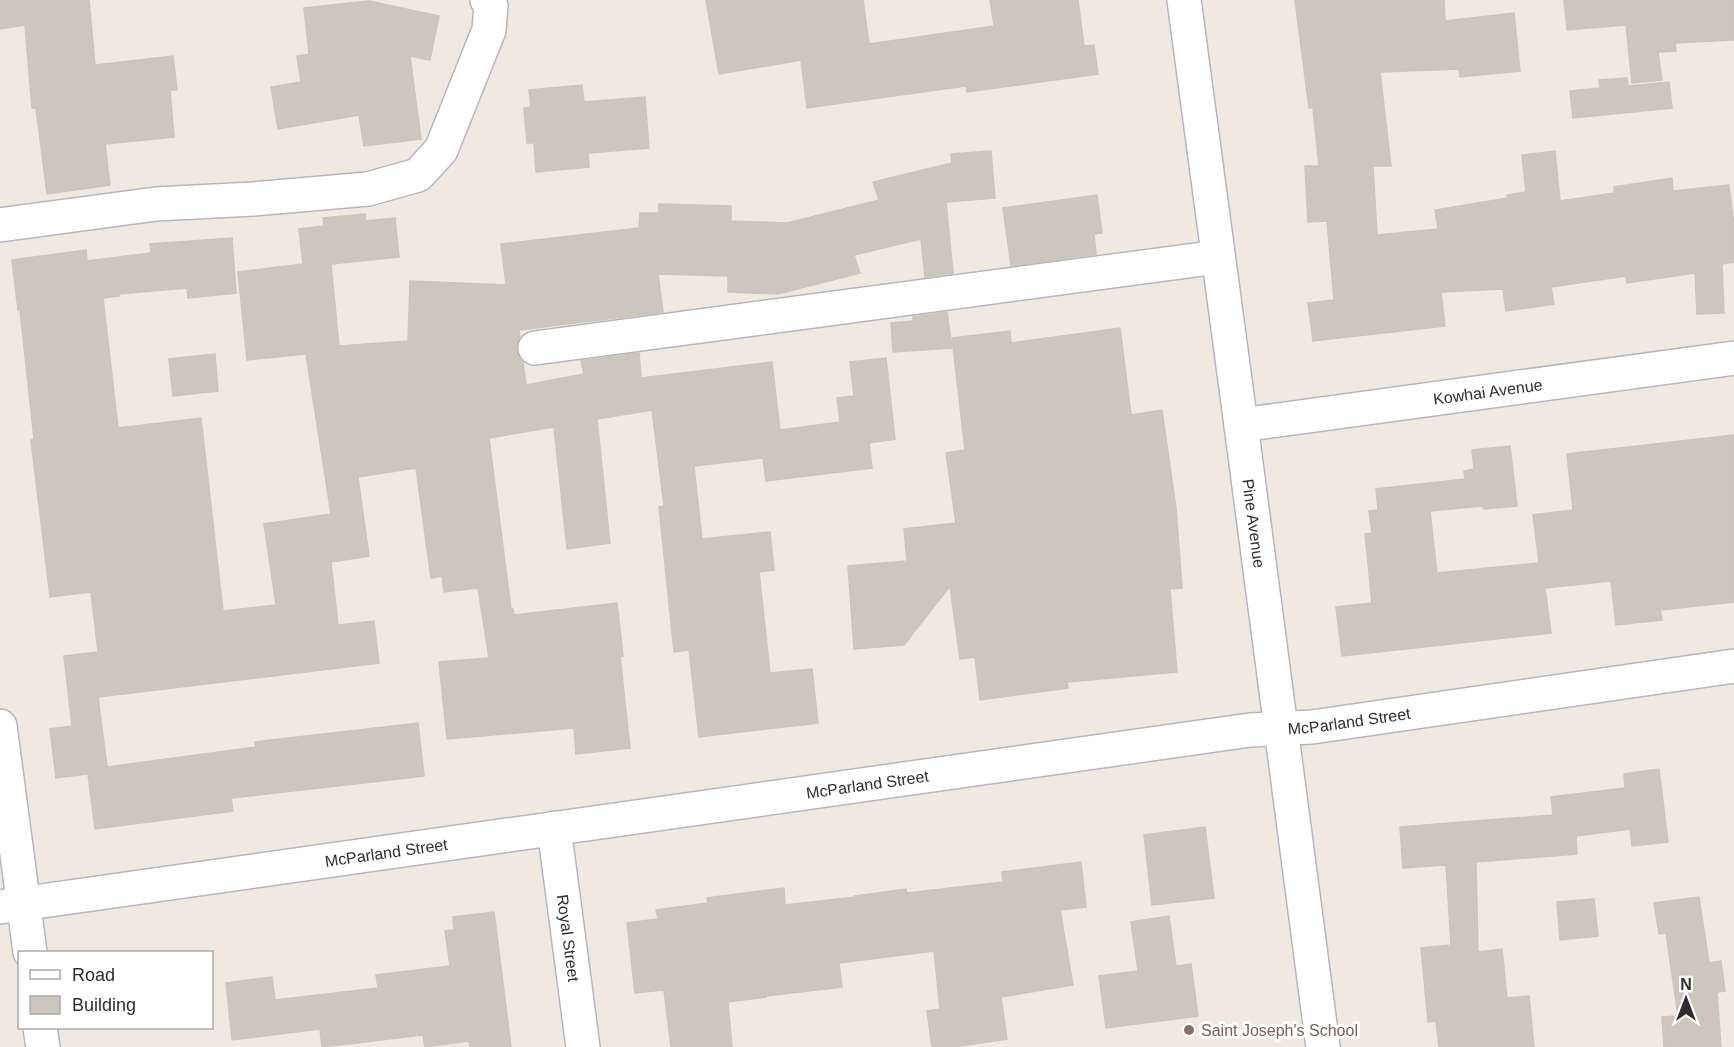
<svg xmlns="http://www.w3.org/2000/svg" width="1734" height="1047" font-family="Arial,sans-serif">
  <style>
    .building { fill: #cbc7bf; stroke: #cbc5ba; stroke-width: 1.5 }
    .lines { fill: none; stroke-linecap: round; stroke-linejoin: round }
    .minor-casing { stroke: #b4b7c1; stroke-width: 36 }
    .minor { stroke: #fff; stroke-width: 33 }
    .education-dot { fill: #8d6e63; stroke: #fff; stroke-width: 2 }
    .labels { text-anchor: middle; stroke-width: 6; stroke-linejoin: round; paint-order: stroke }
    .street-label { font-size: 16px; fill: #2e2e2e; stroke: #fff }
    .education-label { font-size: 16px; fill: #785e54; stroke: #fff; text-anchor: start }
  </style>
  <rect width="100%" height="100%" fill="#efe9e1"/>
  <g class="building">
    <path d="M 0,0 L 89,0 L 95,65 L 173,56 L 177,90 L 170,90 L 174,137 L 105,144 L 110,185 L 47,194 L 36,108 L 32,108 L 25,25 L 0,29 Z"/>
    <path d="M 706,0 L 863,0 L 869,44 L 994,26 L 990,0 L 1078,0 L 1084,46 L 1094,45 L 1098,74 L 967,92 L 966,86 L 807,108 L 801,60 L 719,74 Z"/>
    <path d="M 1295,0 L 1444,0 L 1445,21 L 1514,13 L 1520,71 L 1460,77 L 1459,69 L 1380,72 L 1391,166 L 1373,166 L 1377,235 L 1438,229 L 1435,210 L 1508,198 L 1507,195 L 1526,192 L 1522,155 L 1555,151 L 1560,201 L 1614,193 L 1614,187 L 1672,178 L 1673,191 L 1729,185 L 1734,226 L 1734,262 L 1722,264 L 1724,313 L 1697,314 L 1695,273 L 1627,283 L 1626,276 L 1551,287 L 1554,304 L 1506,311 L 1503,289 L 1441,292 L 1445,326 L 1313,341 L 1308,303 L 1334,300 L 1327,221 L 1308,222 L 1305,166 L 1319,166 L 1313,108 L 1309,108 Z"/>
    <path d="M 1564,0 L 1734,0 L 1734,40 L 1675,43 L 1676,51 L 1658,52 L 1662,80 L 1632,83 L 1626,25 L 1567,30 Z"/>
    <path d="M 369,1 L 439,16 L 430,60 L 410,56 L 421,139 L 364,146 L 359,115 L 278,129 L 271,87 L 301,82 L 297,56 L 309,54 L 304,8 Z"/>
    <path d="M 1627,78 L 1628,86 L 1669,82 L 1672,108 L 1573,118 L 1570,91 L 1600,88 L 1599,80 Z"/>
    <path d="M 582,85 L 584,102 L 645,97 L 649,148 L 588,153 L 589,167 L 536,172 L 534,143 L 527,143 L 524,108 L 531,107 L 529,90 Z"/>
    <path d="M 991,151 L 995,198 L 946,202 L 953,273 L 925,277 L 921,239 L 854,255 L 860,273 L 778,294 L 728,292 L 728,276 L 658,274 L 663,312 L 519,330 L 520,338 L 518,341 L 517,351 L 520,359 L 523,362 L 526,385 L 584,374 L 581,361 L 639,353 L 641,378 L 772,362 L 780,430 L 840,422 L 837,398 L 854,396 L 850,362 L 886,358 L 895,439 L 869,443 L 872,468 L 766,481 L 763,458 L 694,466 L 702,539 L 770,532 L 774,570 L 759,572 L 770,673 L 812,669 L 818,723 L 699,737 L 689,650 L 674,652 L 659,507 L 664,506 L 652,410 L 597,419 L 610,543 L 567,549 L 554,427 L 489,438 L 511,609 L 513,609 L 514,615 L 617,603 L 623,656 L 620,656 L 630,748 L 576,754 L 574,728 L 447,739 L 439,662 L 489,658 L 478,588 L 444,592 L 442,576 L 431,578 L 416,468 L 358,477 L 369,556 L 331,562 L 338,625 L 374,621 L 379,663 L 98,697 L 107,767 L 256,747 L 255,742 L 418,723 L 424,776 L 231,798 L 233,811 L 95,829 L 88,774 L 56,778 L 50,729 L 72,726 L 64,656 L 98,652 L 91,592 L 50,597 L 31,440 L 34,439 L 20,310 L 18,310 L 12,260 L 86,250 L 87,261 L 151,253 L 150,244 L 232,238 L 236,293 L 188,298 L 187,288 L 119,294 L 119,296 L 103,298 L 118,428 L 201,418 L 223,611 L 276,605 L 264,524 L 331,514 L 306,354 L 247,360 L 238,272 L 303,264 L 299,229 L 324,226 L 323,218 L 365,214 L 365,221 L 395,218 L 399,257 L 331,264 L 339,346 L 408,341 L 410,281 L 506,285 L 501,244 L 639,228 L 640,213 L 659,213 L 659,204 L 731,206 L 731,221 L 787,223 L 879,200 L 873,182 L 952,163 L 951,154 Z"/>
    <path d="M 1097,195 L 1102,233 L 1094,234 L 1096,254 L 1011,266 L 1003,208 Z"/>
    <path d="M 947,312 L 952,348 L 893,352 L 891,323 L 913,321 L 913,317 Z"/>
    <path d="M 1120,328 L 1131,415 L 1162,410 L 1176,508 L 1182,588 L 1170,589 L 1177,672 L 1067,682 L 1068,688 L 980,700 L 975,657 L 960,659 L 950,586 L 904,645 L 854,649 L 848,566 L 907,561 L 904,529 L 956,523 L 946,453 L 965,450 L 952,338 L 1010,331 L 1011,343 Z"/>
    <path d="M 215,354 L 218,391 L 173,396 L 169,359 Z"/>
    <path d="M 1734,435 L 1734,602 L 1660,610 L 1662,620 L 1616,625 L 1611,581 L 1545,588 L 1551,633 L 1342,656 L 1336,607 L 1372,603 L 1365,534 L 1372,533 L 1369,511 L 1378,510 L 1376,489 L 1465,479 L 1464,471 L 1474,469 L 1472,450 L 1510,446 L 1517,506 L 1484,509 L 1483,506 L 1430,511 L 1437,573 L 1539,563 L 1533,515 L 1573,510 L 1567,454 Z"/>
    <path d="M 1659,769 L 1668,842 L 1632,846 L 1630,829 L 1576,836 L 1577,854 L 1476,862 L 1478,952 L 1502,949 L 1507,998 L 1529,996 L 1534,1047 L 1439,1047 L 1436,1021 L 1428,1022 L 1421,948 L 1451,945 L 1446,865 L 1403,868 L 1400,827 L 1553,815 L 1551,797 L 1625,788 L 1624,774 Z"/>
    <path d="M 1205,827 L 1214,898 L 1152,905 L 1144,835 Z"/>
    <path d="M 1081,862 L 1086,907 L 1060,910 L 1073,985 L 1001,997 L 1007,1039 L 954,1047 L 932,1047 L 927,1011 L 940,1009 L 934,951 L 839,963 L 842,987 L 766,996 L 766,997 L 728,1002 L 732,1047 L 671,1047 L 664,990 L 635,993 L 627,923 L 658,919 L 656,910 L 708,903 L 707,898 L 784,888 L 785,905 L 856,897 L 855,896 L 906,889 L 907,893 L 1003,882 L 1002,872 Z"/>
    <path d="M 1699,897 L 1709,963 L 1721,961 L 1725,991 L 1717,992 L 1721,1047 L 1664,1047 L 1662,1017 L 1678,1016 L 1666,933 L 1659,934 L 1654,903 Z"/>
    <path d="M 1594,899 L 1598,936 L 1560,940 L 1557,902 Z"/>
    <path d="M 494,912 L 511,1047 L 470,1047 L 469,1041 L 425,1047 L 423,1035 L 322,1047 L 320,1029 L 232,1040 L 226,983 L 272,977 L 275,1000 L 378,988 L 376,975 L 450,966 L 445,931 L 454,930 L 453,917 Z"/>
    <path d="M 1169,916 L 1176,966 L 1191,964 L 1198,1016 L 1106,1028 L 1099,976 L 1138,971 L 1131,922 Z"/>
  </g>
  <g class="lines">
    <defs>
      <g id="minor">
        <path id="s1" d="M 1184,0 L 1241,425 L 1323,1047"/>
        <path d="M 0,225 L 156,204 L 253,199 L 368,189 L 418,175 L 441,150 L 489,30 L 491,6 L 487,0"/>
        <path d="M 535,348 L 1218,257"/>
        <path id="s2" d="M 1241,425 L 1734,358"/>
        <path d="M 0,726 L 30,952"/>
        <path id="s3" d="M 554,828 L 583,1047"/>
        <path id="s4" d="M 0,907 L 1250,730 L 1312,727 L 1734,666"/>
        <path d="M 40,1028 L 43,1047"/>
      </g>
    </defs>
    <use href="#minor" class="minor-casing"/>
    <use href="#minor" class="minor"/>
  </g>
  <circle class="education-dot" cx="1189" cy="1030" r="6"/>
  <g class="labels">
    <g class="street-label">
      <text dy="6" stroke="none"><textPath href="#s2" startOffset="249">Kowhai Avenue</textPath></text>
      <text dy="6" stroke="none"><textPath href="#s1" startOffset="528">Pine Avenue</textPath></text>
      <text dy="6" stroke="none"><textPath href="#s4" startOffset="1362">McParland Street</textPath></text>
      <text dy="6" stroke="none"><textPath href="#s4" startOffset="876">McParland Street</textPath></text>
      <text dy="6" stroke="none"><textPath href="#s4" startOffset="390">McParland Street</textPath></text>
      <text dy="6" stroke="none"><textPath href="#s3" startOffset="111">Royal Street</textPath></text>
    </g>
    <g class="education-label">
      <text x="1201" y="1036">Saint Joseph's School</text>
    </g>
  </g>
  <rect x="18" y="951" width="195" height="78" fill="#ffffff" stroke="#ababab" stroke-width="1.5"/>
  <rect x="30" y="970" width="30" height="9" fill="#ffffff" stroke="#ababab" stroke-width="1.5"/>
  <text x="72" y="981" font-size="18" fill="#2e2e2e">Road</text>
  <rect x="30" y="996" width="30" height="18" fill="#cbc7bf" stroke="#ababab" stroke-width="1.5"/>
  <text x="72" y="1011" font-size="18" fill="#2e2e2e">Building</text>
  <g transform="translate(1686 999)" stroke="#ffffff" stroke-width="4.5" paint-order="stroke">
  <path d="M0-4.5L10 22L0 15L-10 22Z" fill="#2e2e2e"/>
  <text y="-9" font-size="16" font-weight="bold" text-anchor="middle" fill="#2e2e2e">N</text>
  </g>
</svg>
